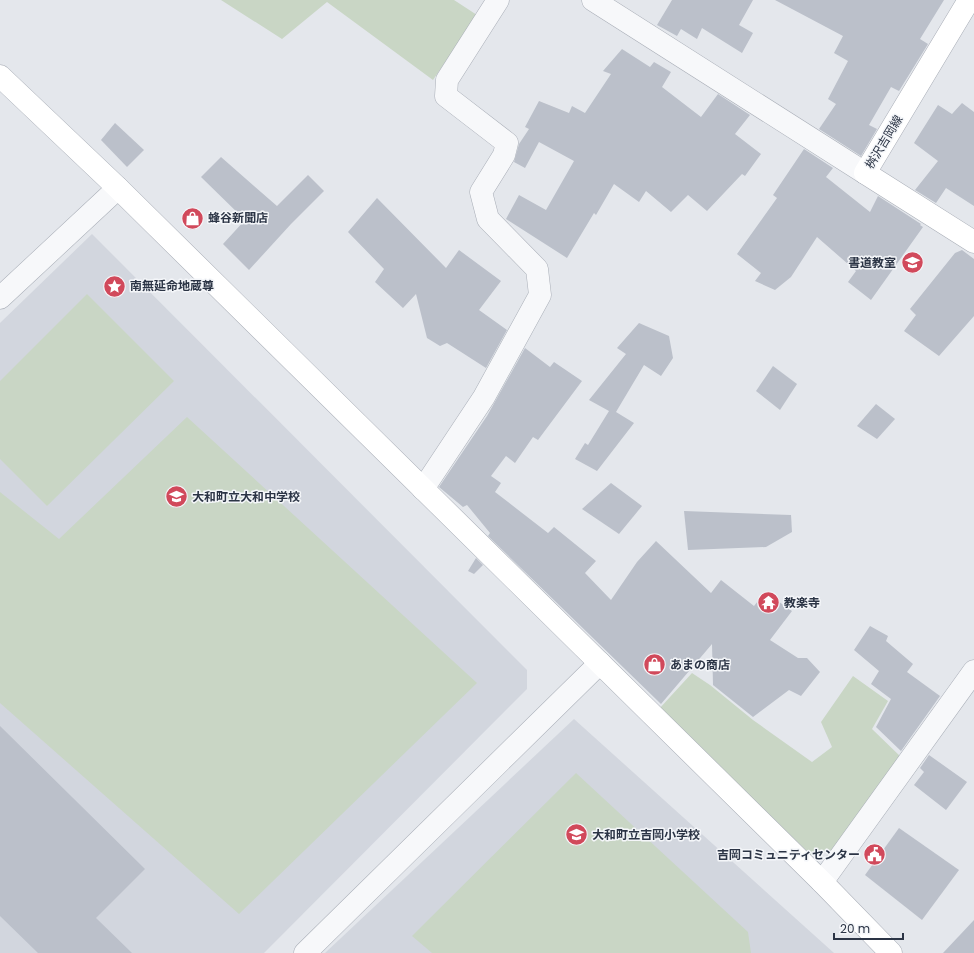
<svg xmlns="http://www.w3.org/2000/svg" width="974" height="953" font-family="Poppins,'Noto Sans JP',sans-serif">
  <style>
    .built { fill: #d2d6de }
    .green { fill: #c9d6c5 }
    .building { fill: #bbc0ca }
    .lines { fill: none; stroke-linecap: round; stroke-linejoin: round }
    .street-casing { stroke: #a9aeb7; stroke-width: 23 }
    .secondary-casing { stroke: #a9aeb7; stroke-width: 23 }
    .street { stroke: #f7f8fa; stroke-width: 22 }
    .secondary { stroke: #fff; stroke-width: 22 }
    .labels { text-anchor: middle; stroke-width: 3; stroke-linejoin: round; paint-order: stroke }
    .street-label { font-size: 12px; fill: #2b3445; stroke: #f4f6f9 }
    .poi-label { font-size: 12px; font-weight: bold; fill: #2b3445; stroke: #f4f6f9; text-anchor: start }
  </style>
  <rect width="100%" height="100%" fill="#e4e7ec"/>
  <g class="built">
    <path d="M 92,234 L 527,670 L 527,689 L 264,953 L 0,953 L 0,323 Z"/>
    <path d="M 574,719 L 834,953 L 325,953 Z"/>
  </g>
  <g class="green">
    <path d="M 221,0 L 454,0 L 477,15 L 433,80 L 327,2 L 282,39 Z"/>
    <path d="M 87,294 L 174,381 L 47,506 L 0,459 L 0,381 Z"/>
    <path d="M 187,417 L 477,683 L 239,914 L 0,703 L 0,492 L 59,539 Z"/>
    <path d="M 692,673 L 710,685 L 753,720 L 812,762 L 832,747 L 821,722 L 853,676 L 888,701 L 872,729 L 902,758 L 835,849 L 811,855 L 659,709 Z"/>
    <path d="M 576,773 L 748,932 L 751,953 L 432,953 L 412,936 Z"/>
  </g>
  <g class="building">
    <path d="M 672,0 L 753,0 L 739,25 L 753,33 L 742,53 L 702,28 L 697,39 L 681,29 L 677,36 L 657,25 Z"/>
    <path d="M 775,0 L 944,0 L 920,39 L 928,44 L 899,91 L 891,87 L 869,125 L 877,129 L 861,156 L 819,129 L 836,104 L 828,99 L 848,61 L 834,53 L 843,36 Z"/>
    <path d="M 622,49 L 650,67 L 654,62 L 671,72 L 662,87 L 701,117 L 718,94 L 750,115 L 735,134 L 761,154 L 745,176 L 742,174 L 707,211 L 688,195 L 671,212 L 646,191 L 639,202 L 614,184 L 596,215 L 594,213 L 567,258 L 506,219 L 519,195 L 546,210 L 574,161 L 539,142 L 525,168 L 514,162 L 519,144 L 529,129 L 525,127 L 539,101 L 569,113 L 572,106 L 585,113 L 611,74 L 603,71 Z"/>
    <path d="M 962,103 L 974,112 L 974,206 L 946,188 L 936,203 L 915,190 L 938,161 L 914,143 L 938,105 L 952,114 Z"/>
    <path d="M 115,123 L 144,150 L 127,167 L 101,140 Z"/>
    <path d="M 804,149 L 833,168 L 826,177 L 870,212 L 878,196 L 921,224 L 920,225 L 923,227 L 871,300 L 848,282 L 856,271 L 817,237 L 791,277 L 775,290 L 755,281 L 761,273 L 737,254 L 777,198 L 773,195 Z"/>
    <path d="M 221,157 L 277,206 L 308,175 L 324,191 L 291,224 L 249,270 L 223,244 L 245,220 L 201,177 Z"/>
    <path d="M 377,198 L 446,268 L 459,250 L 501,281 L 479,310 L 507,330 L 486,368 L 447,343 L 440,346 L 427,338 L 416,294 L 403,308 L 375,282 L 384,269 L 348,232 Z"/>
    <path d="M 962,250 L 974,259 L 974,316 L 939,356 L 904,331 L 916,315 L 910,309 L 955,253 Z"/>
    <path d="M 639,323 L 669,336 L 673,358 L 661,376 L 644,365 L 616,412 L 634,423 L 597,471 L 575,459 L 585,443 L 588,445 L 609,411 L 589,400 L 626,354 L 617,348 Z"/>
    <path d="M 525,348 L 550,367 L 554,362 L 582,381 L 538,440 L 533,437 L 515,463 L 506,456 L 491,476 L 501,483 L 495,492 L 548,533 L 554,527 L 596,561 L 585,573 L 611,600 L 637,562 L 656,541 L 711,593 L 721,580 L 754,606 L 765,592 L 792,611 L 770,640 L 798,658 L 807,658 L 820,672 L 801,696 L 789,690 L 753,717 L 713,685 L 712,644 L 661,704 L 488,536 L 490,533 L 467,505 L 463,507 L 439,487 L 487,416 Z"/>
    <path d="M 773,366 L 797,384 L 780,410 L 756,391 Z"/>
    <path d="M 876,404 L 895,419 L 877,439 L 857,426 Z"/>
    <path d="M 611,483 L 642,506 L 619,534 L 582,509 Z"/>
    <path d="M 684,511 L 791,515 L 792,532 L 766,547 L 688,550 Z"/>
    <path d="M 476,558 L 483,565 L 474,574 L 468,571 Z"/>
    <path d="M 870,626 L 888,636 L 886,641 L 913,664 L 907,672 L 940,696 L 901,751 L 876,727 L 891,699 L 871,684 L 879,671 L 854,650 Z"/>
    <path d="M 0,726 L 145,869 L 96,918 L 132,953 L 38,953 L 0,916 Z"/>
    <path d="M 929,755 L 967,782 L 946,810 L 914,785 L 924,772 L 920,768 Z"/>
    <path d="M 899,828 L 959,870 L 922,920 L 865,875 Z"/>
    <path d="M 974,920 L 974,953 L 943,953 Z"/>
  </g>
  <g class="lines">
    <defs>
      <g id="street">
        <path d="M 593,0 L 865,173"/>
        <path d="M 0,298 L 118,188"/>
        <path d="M 423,489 L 484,397 L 540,295 L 537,269 L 488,219 L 481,192 L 504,155 L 507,143 L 446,96 L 447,80 L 498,0"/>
        <path d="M 822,882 L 974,671"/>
        <path d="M 305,953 L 600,663"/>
      </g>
      <g id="secondary">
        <path d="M 969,0 L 865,173 L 974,242"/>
        <path d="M 0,76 L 118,188 L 822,882 L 891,953"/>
      </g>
    </defs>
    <use href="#street" class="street-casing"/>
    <use href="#secondary" class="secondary-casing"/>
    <use href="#street" class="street"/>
    <use href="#secondary" class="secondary"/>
  </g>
  <defs>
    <symbol id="shop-disc" viewBox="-11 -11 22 22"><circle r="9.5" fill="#d1495b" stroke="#f4f6f9"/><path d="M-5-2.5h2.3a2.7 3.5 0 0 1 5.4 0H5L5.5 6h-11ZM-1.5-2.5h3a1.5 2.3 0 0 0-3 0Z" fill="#fff"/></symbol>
    <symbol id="school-disc" viewBox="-11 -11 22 22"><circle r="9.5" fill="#d1495b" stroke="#f4f6f9"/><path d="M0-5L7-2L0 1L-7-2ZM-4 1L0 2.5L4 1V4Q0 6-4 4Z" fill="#fff"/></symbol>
    <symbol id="sight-disc" viewBox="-11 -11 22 22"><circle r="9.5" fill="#d1495b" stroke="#f4f6f9"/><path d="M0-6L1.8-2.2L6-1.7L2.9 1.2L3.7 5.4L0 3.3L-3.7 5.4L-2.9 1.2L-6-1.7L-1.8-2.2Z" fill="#fff"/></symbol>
    <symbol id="temple-disc" viewBox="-11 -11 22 22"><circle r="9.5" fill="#d1495b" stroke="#f4f6f9"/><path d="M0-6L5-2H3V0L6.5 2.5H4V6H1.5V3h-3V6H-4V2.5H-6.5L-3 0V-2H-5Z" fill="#fff"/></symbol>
    <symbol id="civic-disc" viewBox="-11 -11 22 22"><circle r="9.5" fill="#d1495b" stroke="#f4f6f9"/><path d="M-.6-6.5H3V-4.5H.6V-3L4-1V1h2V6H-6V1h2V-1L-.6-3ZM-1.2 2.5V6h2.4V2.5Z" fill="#fff"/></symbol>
  </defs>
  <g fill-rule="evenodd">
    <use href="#shop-disc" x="180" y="206" width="25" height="25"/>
    <use href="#school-disc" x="900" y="250" width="25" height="25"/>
    <use href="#sight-disc" x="102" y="274" width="25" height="25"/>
    <use href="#school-disc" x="164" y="484" width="25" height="25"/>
    <use href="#temple-disc" x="756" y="590" width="25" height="25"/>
    <use href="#shop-disc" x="642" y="652" width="25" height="25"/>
    <use href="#school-disc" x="564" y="822" width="25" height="25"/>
    <use href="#civic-disc" x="862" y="842" width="25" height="25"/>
  </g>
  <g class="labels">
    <g class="street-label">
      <text transform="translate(884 142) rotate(-59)" y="4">桝沢吉岡線</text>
    </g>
    <g class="poi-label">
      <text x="208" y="222">蜂谷新聞店</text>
      <text x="896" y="267" text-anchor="end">書道教室</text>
      <text x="130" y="290">南無延命地蔵尊</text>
      <text x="192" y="501">大和町立大和中学校</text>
      <text x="784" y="607">教楽寺</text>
      <text x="670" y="669">あまの商店</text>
      <text x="592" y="839">大和町立吉岡小学校</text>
      <text x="860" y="859" text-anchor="end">吉岡コミュニティセンター</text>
    </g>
  </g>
  <path d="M834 933v6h69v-6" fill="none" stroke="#2b3445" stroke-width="2"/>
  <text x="840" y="933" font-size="12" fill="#2b3445" stroke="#f4f6f9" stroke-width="3" paint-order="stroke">20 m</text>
</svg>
